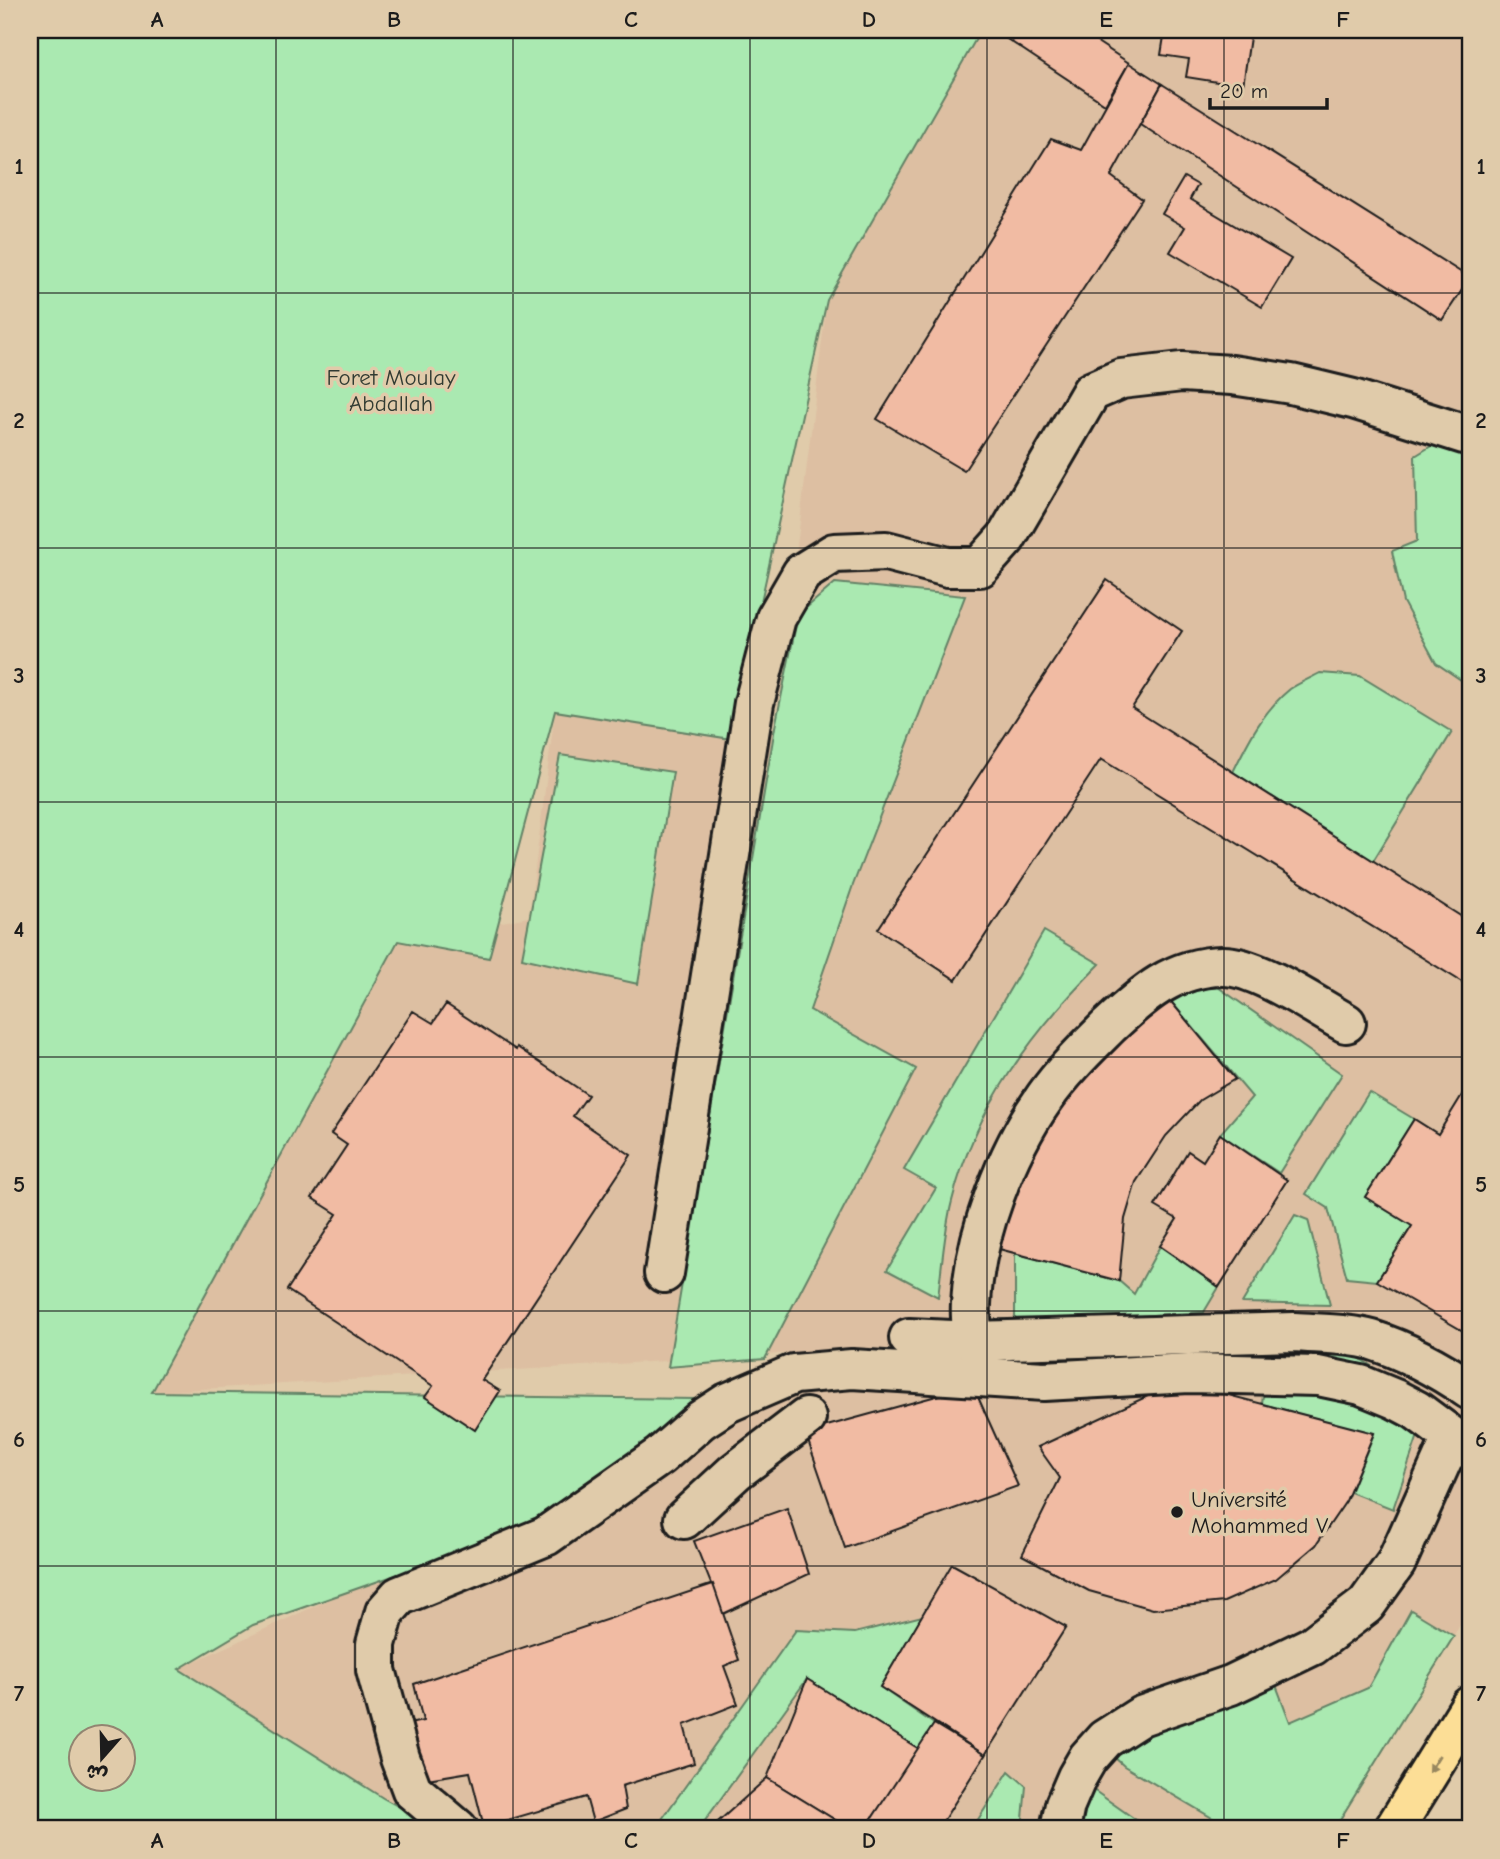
<svg xmlns="http://www.w3.org/2000/svg" width="1500" height="1859" font-family="'Comic Neue','Playpen Sans Arabic',sans-serif">
  <style>
    .built { fill: #ddbfa2 }
    .green { fill: #aae9b1; stroke: #638266; stroke-width: 2; fill-rule: evenodd }
    .building { fill: #f1bba3; stroke: #1c1c1c; stroke-width: 2 }
    .lines { fill: none; stroke-linecap: round; stroke-linejoin: round }
    .minor-casing { stroke: #1c1c1c; stroke-width: 44 }
    .major-casing { stroke: #1c1c1c; stroke-width: 44 }
    .minor { stroke: #e0cbaa; stroke-width: 38 }
    .major { stroke: #fcde96; stroke-width: 38 }
    .tram { stroke: #1c1c1c; stroke-width: 2 }
    .oneway { fill: #97875f }
    .grid { fill: none; stroke: #1c1c1c; stroke-width: 2; stroke-opacity: 0.55 }
    .poi-dot { fill: #1c1c1c; stroke: #e0cbaa; stroke-width: 2.5 }
    .labels { text-anchor: middle; stroke-width: 7; stroke-linejoin: round; paint-order: stroke }
    .park-label { font-size: 23px; fill: #313b32; stroke: #e0cbaa }
    .poi-label { font-size: 23px; fill: #1c1c1c; stroke: #e0cbaa; text-anchor: start }
    .neatline { fill: none; stroke: #1c1c1c; stroke-width: 2.5 }
    .grid-label { font-size: 23px; text-anchor: middle; font-weight: bold; fill: #1c1c1c }
  </style>
  <rect width="100%" height="100%" fill="#e0cbaa"/>
  <filter id="ink" filterUnits="userSpaceOnUse"><feTurbulence type="fractalNoise" baseFrequency=".0143" numOctaves="2"/><feDisplacementMap in="SourceGraphic" scale="14" xChannelSelector="R" yChannelSelector="G"/><feConvolveMatrix kernelMatrix="1 2 1 2 8 2 1 2 1" color-interpolation-filters="sRGB"/></filter>
  <g filter="url(#ink)">
    <path class="built" d="M 981,30 L 1470,30 L 1470,525 L 1436,663 L 1470,686 L 1470,1609 L 1334,1829 L 432,1829 L 178,1669 L 649,1453 L 812,1352 L 152,1392 L 399,941 L 529,917 L 555,711 L 775,727 L 827,300 Z"/>
    <g class="green">
      <path d="M 30,30 L 981,30 L 827,300 L 731,739 L 555,711 L 489,958 L 398,941 L 152,1392 L 694,1399 L 649,1453 L 516,1533 L 253,1625 L 179,1669 L 383,1798 L 439,1829 L 30,1829 ZM 80,1736 L 122,1736 L 122,1778 L 80,1778 Z"/>
      <path d="M 1470,436 L 1470,686 L 1436,663 L 1403,602 L 1392,551 L 1417,541 L 1415,456 L 1441,440 Z"/>
      <path d="M 835,583 L 965,596 L 853,885 L 810,1010 L 916,1069 L 765,1359 L 668,1367 L 775,727 L 798,615 Z"/>
      <path d="M 1320,673 L 1360,676 L 1452,732 L 1373,861 L 1233,772 C 1248,741 1263,711 1290,689 C 1299,683 1311,678 1320,673 Z"/>
      <path d="M 560,755 L 673,772 L 638,984 L 522,958 Z"/>
      <path d="M 1044,931 L 1100,964 C 1033,1031 975,1108 952,1201 C 944,1232 942,1266 938,1297 L 887,1270 L 936,1188 L 904,1170 Z"/>
      <path d="M 1198,973 L 1342,1074 L 1279,1173 L 1220,1134 L 1252,1097 L 1168,998 Z"/>
      <path d="M 1369,1092 L 1414,1119 L 1365,1197 L 1412,1226 L 1377,1281 L 1347,1278 L 1328,1208 L 1306,1194 Z"/>
      <path d="M 1295,1215 L 1308,1220 L 1330,1305 L 1242,1303 Z"/>
      <path d="M 1160,1246 L 1219,1287 L 1204,1312 L 1015,1323 L 1015,1253 L 1119,1281 L 1134,1294 Z"/>
      <path d="M 1348,1351 L 1429,1403 L 1393,1509 L 1350,1492 L 1374,1434 L 1262,1404 L 1267,1358 Z"/>
      <path d="M 1411,1610 L 1454,1636 L 1334,1829 L 1231,1829 L 1124,1766 L 1114,1757 L 1117,1729 L 1265,1656 L 1290,1722 L 1368,1688 Z"/>
      <path d="M 922,1616 L 880,1687 L 934,1724 L 919,1749 L 807,1679 L 699,1829 L 655,1829 L 796,1630 L 855,1633 Z"/>
      <path d="M 1009,1771 L 1026,1786 L 1022,1829 L 972,1829 Z"/>
      <path d="M 1082,1782 L 1149,1829 L 1070,1829 Z"/>
    </g>
    <g class="building">
      <path d="M 1001,30 L 1079,30 L 1129,63 L 1105,104 L 998,33 Z"/>
      <path d="M 1165,30 L 1251,30 L 1243,86 L 1186,77 L 1189,59 L 1161,55 Z"/>
      <path d="M 1129,63 L 1162,84 L 1111,176 L 1142,199 L 964,471 L 877,419 L 1051,139 L 1081,150 Z"/>
      <path d="M 1162,84 L 1470,278 L 1442,320 L 1140,124 Z"/>
      <path d="M 1184,177 L 1198,185 L 1190,199 L 1291,259 L 1262,307 L 1170,252 L 1185,227 L 1162,214 Z"/>
      <path d="M 1107,580 L 1182,631 L 1132,708 L 1470,922 L 1470,987 L 1101,759 L 956,980 L 878,929 Z"/>
      <path d="M 1168,998 L 1235,1079 L 1200,1100 L 1166,1136 L 1136,1182 L 1125,1219 L 1119,1281 L 988,1246 L 1045,1111 Z"/>
      <path d="M 446,1004 L 516,1050 L 517,1047 L 588,1095 L 573,1116 L 631,1155 L 482,1380 L 500,1391 L 475,1430 L 425,1397 L 433,1386 L 287,1290 L 337,1214 L 312,1198 L 347,1145 L 331,1134 L 413,1011 L 433,1023 Z"/>
      <path d="M 1470,1082 L 1470,1335 L 1377,1281 L 1412,1226 L 1365,1197 L 1414,1119 L 1438,1134 Z"/>
      <path d="M 1220,1134 L 1287,1180 L 1219,1287 L 1160,1246 L 1177,1219 L 1155,1206 L 1188,1151 L 1203,1161 Z"/>
      <path d="M 1178,1382 L 1374,1433 L 1346,1501 L 1316,1545 L 1276,1579 L 1224,1602 L 1153,1609 L 1089,1591 L 1022,1555 L 1060,1478 L 1038,1447 Z"/>
      <path d="M 973,1386 L 1018,1486 L 845,1548 L 805,1432 Z"/>
      <path d="M 787,1508 L 809,1574 L 723,1614 L 694,1541 Z"/>
      <path d="M 952,1564 L 1066,1627 L 985,1755 L 880,1687 Z"/>
      <path d="M 713,1584 L 739,1660 L 724,1666 L 738,1704 L 684,1725 L 694,1763 L 622,1786 L 626,1809 L 593,1822 L 586,1797 L 484,1827 L 470,1772 L 415,1781 L 400,1726 L 423,1721 L 414,1684 Z"/>
      <path d="M 807,1679 L 919,1749 L 865,1829 L 850,1829 L 767,1778 Z"/>
      <path d="M 934,1724 L 985,1755 L 938,1829 L 865,1829 Z"/>
      <path d="M 767,1778 L 850,1829 L 710,1829 Z"/>
    </g>
    <g class="lines">
      <defs>
        <g id="minor">
          <path d="M 664,1273 L 754,703 L 776,618 L 802,573 L 834,553 L 886,551 L 948,567 L 980,567 L 1006,538 L 1091,392 L 1121,379 L 1182,372 L 1232,375 L 1291,384 L 1353,399 L 1470,436"/>
          <path d="M 909,1338 L 973,1341 L 1294,1332 C 1319,1334 1347,1333 1372,1340 C 1406,1351 1441,1370 1470,1390"/>
          <path d="M 973,1341 C 972,1329 970,1316 971,1304 C 974,1236 1006,1152 1045,1097 C 1063,1071 1087,1048 1109,1026 C 1143,994 1173,967 1222,966 C 1256,965 1315,1006 1346,1023"/>
          <path d="M 684,1519 L 735,1472 L 806,1418"/>
          <path d="M 458,1829 L 412,1790 L 400,1758 L 376,1670 L 376,1644 L 385,1612 L 399,1596 L 546,1536 L 660,1456 L 701,1420 L 727,1403 L 794,1374 L 852,1369 L 1044,1381 L 1189,1373 L 1318,1376 L 1361,1385 L 1395,1399 L 1416,1410 L 1470,1450"/>
          <path d="M 1060,1829 L 1065,1805 L 1077,1777 L 1088,1758 L 1105,1739 L 1141,1716 L 1231,1685 L 1312,1646 L 1366,1605 L 1396,1563 L 1452,1438"/>
        </g>
        <path id="major" d="M 1394,1829 L 1470,1706"/>
      </defs>
      <use href="#minor" class="minor-casing"/>
      <use href="#major" class="major-casing"/>
      <use href="#minor" class="minor"/>
      <use href="#major" class="major"/>
      <path class="tram" d="M 1460,1829 L 1470,1813"/>
    </g>
    <defs><path id="oneway-solid" d="M-6-.8H1V-3.2L6.5 0L1 3.2V.8H-6Z" transform="scale(1.75)"/></defs>
    <use class="oneway" href="#oneway-solid" transform="translate(1434 1764) rotate(122)"/>
  </g>
  <path class="grid" d="M 276,30 L 276,1829M 513,30 L 513,1829M 750,30 L 750,1829M 987,30 L 987,1829M 1224,30 L 1224,1829M 30,293 L 1470,293M 30,548 L 1470,548M 30,802 L 1470,802M 30,1057 L 1470,1057M 30,1311 L 1470,1311M 30,1566 L 1470,1566"/>
  <circle class="poi-dot" cx="1177" cy="1512" r="7"/>
  <g class="labels">
    <g class="park-label">
      <text x="391" y="385">Foret Moulay<tspan x="391" dy="26">Abdallah</tspan></text>
    </g>
    <g class="poi-label">
      <text x="1191" y="1507">Université<tspan x="1191" dy="26">Mohammed V</tspan></text>
    </g>
  </g>
  <rect width="1500" height="1859" fill="none" stroke="#e0cbaa" stroke-width="77"/>
  <g transform="translate(102 1758) rotate(200)"><circle r="33" fill="#e0cbaa" stroke="#928571" stroke-width="2"/>
  <path d="M0-5L12 26L0 18L-12 26Z" fill="#1c1c1c"/>
  <text y="-10" font-size="19" font-weight="bold" text-anchor="middle" fill="#1c1c1c">ش</text>
  </g>
  <path d="M1210 98v10h117v-10" fill="none" stroke="#1c1c1c" stroke-width="3.5"/>
  <text x="1220" y="98" font-size="21" fill="#1c1c1c" stroke="#e0cbaa" stroke-width="5" paint-order="stroke">20 m</text>
  <rect x="38" y="38" width="1424" height="1782" class="neatline"/>
  <g class="grid-label">
    <text x="157" y="27">A</text>
    <text x="394" y="27">B</text>
    <text x="631" y="27">C</text>
    <text x="869" y="27">D</text>
    <text x="1106" y="27">E</text>
    <text x="1343" y="27">F</text>
    <text x="19" y="174">1</text>
    <text x="1481" y="174">1</text>
    <text x="19" y="428">2</text>
    <text x="1481" y="428">2</text>
    <text x="19" y="683">3</text>
    <text x="1481" y="683">3</text>
    <text x="19" y="937">4</text>
    <text x="1481" y="937">4</text>
    <text x="19" y="1192">5</text>
    <text x="1481" y="1192">5</text>
    <text x="19" y="1447">6</text>
    <text x="1481" y="1447">6</text>
    <text x="19" y="1701">7</text>
    <text x="1481" y="1701">7</text>
    <text x="157" y="1848">A</text>
    <text x="394" y="1848">B</text>
    <text x="631" y="1848">C</text>
    <text x="869" y="1848">D</text>
    <text x="1106" y="1848">E</text>
    <text x="1343" y="1848">F</text>
  </g>
</svg>
